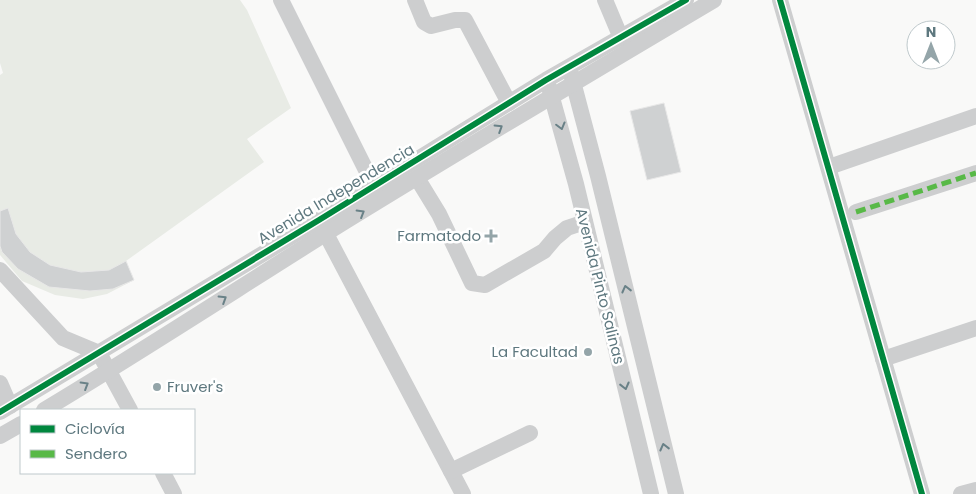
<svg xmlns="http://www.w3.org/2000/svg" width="976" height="494" font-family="Poppins,sans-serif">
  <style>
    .green { fill: #e8ebe5 }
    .building { fill: #cfd1d2; stroke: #e8e8e8 }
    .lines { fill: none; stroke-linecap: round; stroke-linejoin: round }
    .minor { stroke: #cdcecf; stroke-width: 16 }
    .quiet { stroke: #58b947; stroke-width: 5; stroke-dasharray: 10 5; stroke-linecap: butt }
    .cycleway-casing { stroke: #fff; stroke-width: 9 }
    .cycleway { stroke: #00873e; stroke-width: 6 }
    .oneway { stroke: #698187 }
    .poi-dot { fill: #94a5a9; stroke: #fff; stroke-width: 2 }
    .labels { text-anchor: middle; stroke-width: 5; stroke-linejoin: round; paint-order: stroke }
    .street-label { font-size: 15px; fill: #5e787f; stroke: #fff }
    .poi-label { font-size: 15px; fill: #5e787f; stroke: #fff; text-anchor: end }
  </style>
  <rect width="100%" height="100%" fill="#f9f9f8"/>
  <path class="green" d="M 0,0 L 240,0 L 247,10 L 291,108 L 247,139 L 264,162 L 126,261 L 134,280 L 107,294 L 83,299 L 55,295 L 22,281 L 0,255 L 0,75 L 3,73 L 0,63 Z"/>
  <g class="building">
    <path d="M 664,103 L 681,172 L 647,180 L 630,111 Z"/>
    <path d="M 8,208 L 16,234 L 30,252 L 50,265 L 81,272 L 109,270 L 126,261 L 134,280 L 113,289 L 90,291 L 49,287 L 18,269 L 2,252 L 0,246 L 0,211 Z"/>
  </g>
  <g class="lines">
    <g class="minor">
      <path d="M 281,0 L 374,186"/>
      <path d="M 415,0 L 424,22 L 431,26 L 455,20 L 465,20 L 509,103"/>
      <path d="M 605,0 L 621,38"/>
      <path d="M 780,0 L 922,494"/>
      <path d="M 571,74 L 598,176 L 676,494"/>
      <path d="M 549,87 L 576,184 L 651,494"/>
      <path d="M 829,167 L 976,116"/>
      <path d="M 417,178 L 439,214 L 472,283 L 485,285 L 544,251 L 555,238 L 567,228 L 585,222"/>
      <path d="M 856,212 L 976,173"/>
      <path d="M 326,234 L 463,494"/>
      <path d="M 0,270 L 63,338 L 99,353 L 130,410"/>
      <path d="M 883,359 L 976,328"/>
      <path d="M 0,383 L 10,406"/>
      <path d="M 44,410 C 139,353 231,293 325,234 C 454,154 584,77 714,0"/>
      <path d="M 0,412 L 319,220 L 546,80 L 686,0"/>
      <path d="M 0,436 L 21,424"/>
      <path d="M 451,471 L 530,433"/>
      <path d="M 163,473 L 174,494"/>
      <path d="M 961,494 L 976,490"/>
    </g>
    <path class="quiet" d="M 856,212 L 976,173"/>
    <defs>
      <g id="cycleway">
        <path d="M 780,0 L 922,494"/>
        <path d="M 0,412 L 319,220 L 546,80 L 686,0"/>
      </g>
    </defs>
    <use href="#cycleway" class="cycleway-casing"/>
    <use href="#cycleway" class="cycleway"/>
  </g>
  <defs><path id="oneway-chevron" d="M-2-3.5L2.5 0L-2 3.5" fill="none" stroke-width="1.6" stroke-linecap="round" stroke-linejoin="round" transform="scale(1.25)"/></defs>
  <g class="oneway">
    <use href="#oneway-chevron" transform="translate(561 126) rotate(75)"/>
    <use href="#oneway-chevron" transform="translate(499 128) rotate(-32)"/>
    <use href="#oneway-chevron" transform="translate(361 213) rotate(-31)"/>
    <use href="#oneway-chevron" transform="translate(626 289) rotate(-104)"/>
    <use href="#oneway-chevron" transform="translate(223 299) rotate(-32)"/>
    <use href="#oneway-chevron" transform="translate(85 385) rotate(-31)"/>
    <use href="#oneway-chevron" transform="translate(625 386) rotate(76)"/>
    <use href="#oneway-chevron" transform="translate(664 447) rotate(-104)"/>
  </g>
  <g class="poi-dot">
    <path d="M488.5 228.5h5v5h5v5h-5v5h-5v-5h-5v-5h5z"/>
    <circle cx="588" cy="352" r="5"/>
    <circle cx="157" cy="387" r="5"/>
  </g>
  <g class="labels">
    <g class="street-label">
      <text transform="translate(336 194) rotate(-31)" y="5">Avenida Independencia</text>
      <text transform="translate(600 286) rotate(76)" y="5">Avenida Pinto Salinas</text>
    </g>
    <g class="poi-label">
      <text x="481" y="241">Farmatodo</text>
      <text x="578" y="357">La Facultad</text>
      <text x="167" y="392" text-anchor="start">Fruver's</text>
    </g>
  </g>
  <rect x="20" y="409" width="175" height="65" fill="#ffffff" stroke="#bfc9cc"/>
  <rect x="30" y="425" width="25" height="8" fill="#00873e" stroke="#bfc9cc"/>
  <text x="65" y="434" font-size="15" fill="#5e787f">Ciclovía</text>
  <rect x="30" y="450" width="25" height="8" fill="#58b947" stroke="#bfc9cc"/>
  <text x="65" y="459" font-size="15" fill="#5e787f">Sendero</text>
  <g transform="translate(931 45)"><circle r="24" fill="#ffffff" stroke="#bfc9cc"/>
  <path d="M0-4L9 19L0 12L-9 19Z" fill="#94a5a9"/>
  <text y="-8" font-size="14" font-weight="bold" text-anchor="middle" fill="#5e787f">N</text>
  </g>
</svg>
